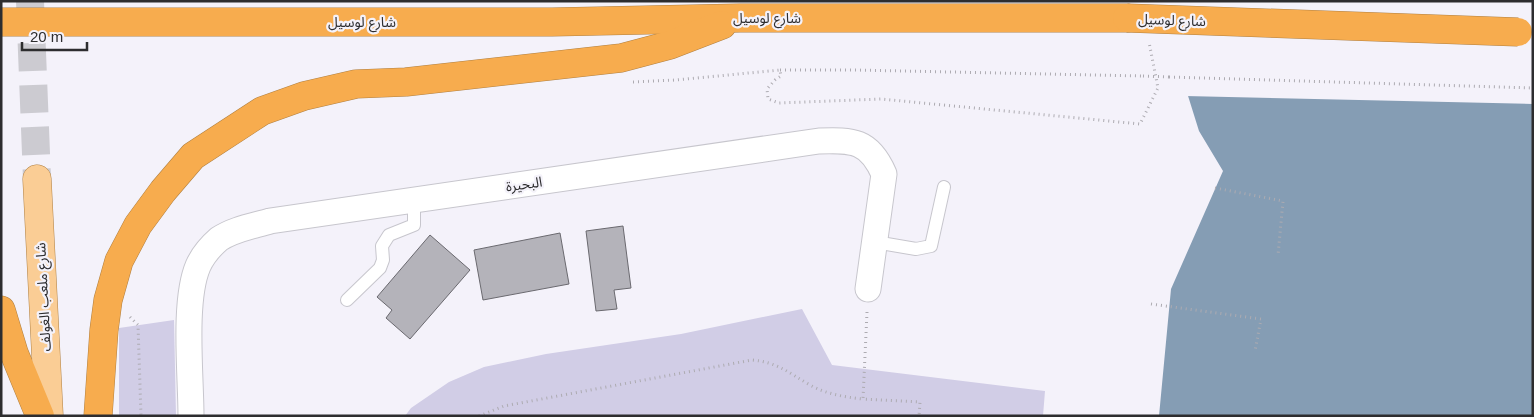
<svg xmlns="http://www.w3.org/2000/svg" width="1534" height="417" font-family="Arial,'Noto Sans Arabic',sans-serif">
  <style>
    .green { fill: #d1cde6 }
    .water { fill: #859db4 }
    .pier { fill: #f4f2fa }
    .building { fill: #b4b3ba; stroke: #6a696f }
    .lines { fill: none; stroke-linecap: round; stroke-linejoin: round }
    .primary-tunnel { stroke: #cccbd1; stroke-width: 28; stroke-dasharray: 28 14; stroke-linecap: butt }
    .lane-casing { stroke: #c7c6cd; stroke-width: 14 }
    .street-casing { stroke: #c7c6cd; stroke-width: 27 }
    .primary-casing { stroke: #b08043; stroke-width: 29 }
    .highway-casing { stroke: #b08043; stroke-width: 29 }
    .path { stroke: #adabb1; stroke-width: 3; stroke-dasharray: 1 4; stroke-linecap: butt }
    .lane { stroke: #fff; stroke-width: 12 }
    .street { stroke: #fff; stroke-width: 25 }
    .primary { stroke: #facd95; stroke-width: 28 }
    .highway { stroke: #f7ac4e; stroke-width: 28 }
    .highway-bridge-casing { stroke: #b08043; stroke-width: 29; stroke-linecap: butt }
    .path-bridge { stroke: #adabb1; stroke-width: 3; stroke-dasharray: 1 4; stroke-linecap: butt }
    .highway-bridge { stroke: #f7ac4e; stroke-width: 28 }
    .labels { text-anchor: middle; stroke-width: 4.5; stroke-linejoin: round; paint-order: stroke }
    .street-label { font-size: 14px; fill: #2d2d2f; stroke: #f4f2fa }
  </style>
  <rect width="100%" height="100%" fill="#f4f2fa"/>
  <g class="green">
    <path d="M 802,309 L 832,365 L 1045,391 L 1043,416 L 405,416 L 411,408 L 449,382 L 484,367 L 546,354 L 681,334 Z"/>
    <path d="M 174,320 L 176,416 L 119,416 L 119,328 Z"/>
  </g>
  <path class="water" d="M 1533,1 L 1533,416 L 1159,416 L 1171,289 L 1223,171 L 1199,131 L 1184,83 Z"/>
  <path class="pier" d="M 1161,1 L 1533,1 L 1533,104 L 1185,96 Z"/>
  <g class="building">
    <path d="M 623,226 L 631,288 L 614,290 L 617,309 L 596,311 L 586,231 Z"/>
    <path d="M 560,233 L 569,284 L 483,300 L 474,250 Z"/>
    <path d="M 430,235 L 470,270 L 410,339 L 386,318 L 392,310 L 377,297 Z"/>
  </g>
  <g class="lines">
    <path class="primary-tunnel" d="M 30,1 L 37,179"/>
    <defs>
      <g id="lane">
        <path d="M 875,242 L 916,249 L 931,246 L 944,187"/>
        <path d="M 347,300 L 380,268 L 383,260 L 382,246 L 389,235 L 414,225 L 414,200"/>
      </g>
      <path id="street" d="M 191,416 C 191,376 183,301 198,266 C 202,257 211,246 219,239 C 234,229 253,226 270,221 L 819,141 C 853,140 869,140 884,174 L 868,289"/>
      <path id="primary" d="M 37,179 L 49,416"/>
      <g id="highway">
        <path d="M 1,22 L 552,22 L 740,18 L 1127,18"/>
        <path d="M 1,310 L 14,353 L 40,416"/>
        <path d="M 98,416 L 104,330 L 108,300 L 119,261 L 138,225 L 163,191 L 193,156 L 262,111 L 304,96 L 356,84 L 406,82 L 621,58 L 670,45 L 722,25"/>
      </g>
    </defs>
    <use href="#lane" class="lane-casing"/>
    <use href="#street" class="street-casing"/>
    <use href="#primary" class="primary-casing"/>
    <use href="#highway" class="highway-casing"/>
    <g class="path">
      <path d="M 780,70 L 854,70 L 1143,76"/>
      <path d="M 1169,77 L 1533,88"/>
      <path d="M 633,82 L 676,80 L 780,70 L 781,76 L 775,80 L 767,89 L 768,99 L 779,103 L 881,99 L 1140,124 L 1158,88 L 1149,42"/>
      <path d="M 1215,188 L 1283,201 L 1278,255"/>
      <path d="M 1151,304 L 1261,319 L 1255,351"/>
      <path d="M 867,312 L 863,399 L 920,402 L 919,416"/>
      <path d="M 130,317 L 138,325 L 141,416"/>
      <path d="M 479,416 L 504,406 L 752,360 C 777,362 789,373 810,385 C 826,394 844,397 863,399"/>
    </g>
    <use href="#lane" class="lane"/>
    <use href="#street" class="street"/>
    <use href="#primary" class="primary"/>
    <use href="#highway" class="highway"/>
    <defs>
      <path id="highway-bridge" d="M 1127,18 L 1518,32"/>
    </defs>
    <use href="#highway-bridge" class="highway-bridge-casing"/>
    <path class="path-bridge" d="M 1143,76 L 1169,77"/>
    <use href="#highway-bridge" class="highway-bridge"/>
  </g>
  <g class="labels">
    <g class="street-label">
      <text x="767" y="23">شارع لوسيل</text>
      <text transform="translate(1172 20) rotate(2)" y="5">شارع لوسيل</text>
      <text x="362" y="27">شارع لوسيل</text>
      <text transform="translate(524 184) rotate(-8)" y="5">البحيرة</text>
      <text transform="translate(43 297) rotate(-93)" y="5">شارع ملعب الغولف</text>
    </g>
  </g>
  <rect width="1534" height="417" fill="none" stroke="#2d2d2f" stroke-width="5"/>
  <path d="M22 42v8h65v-8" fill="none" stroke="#2d2d2f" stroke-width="2.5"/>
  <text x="30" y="42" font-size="15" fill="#2d2d2f" stroke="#f4f2fa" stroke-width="4" paint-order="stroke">20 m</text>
</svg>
